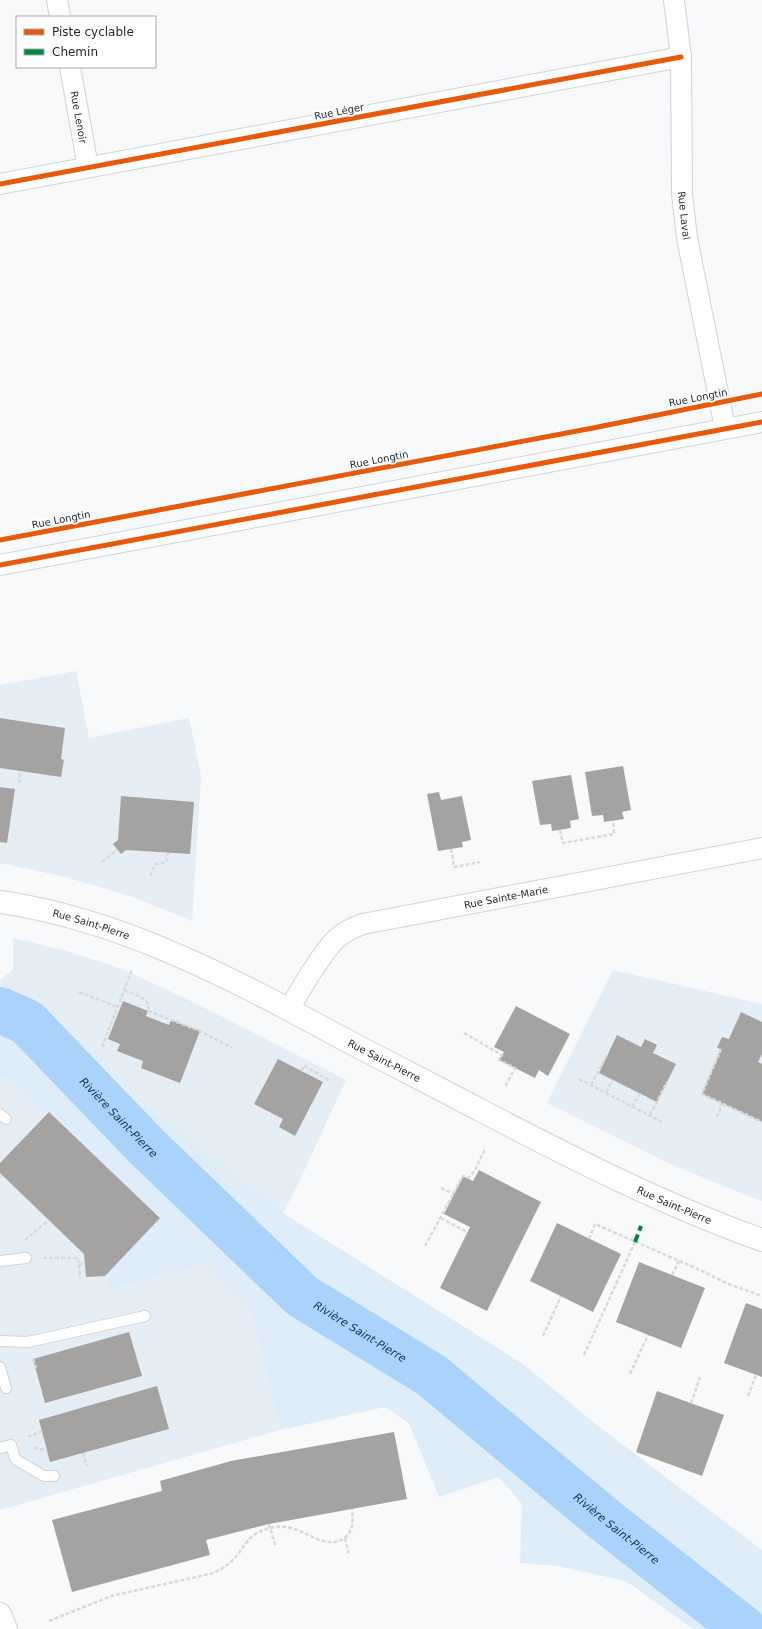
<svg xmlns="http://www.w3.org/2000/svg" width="762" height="1629" font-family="'DejaVu Sans',sans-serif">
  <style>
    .built { fill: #e5edf5 }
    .green { fill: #dfedf9 }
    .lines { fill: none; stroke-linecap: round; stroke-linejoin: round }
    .river { stroke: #a9d3fa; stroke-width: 46 }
    .building { fill: #a5a3a1 }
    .lane-casing { stroke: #cfd4d7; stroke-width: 12 }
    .street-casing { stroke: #cfd4d7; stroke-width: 22 }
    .secondary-casing { stroke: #cfd4d7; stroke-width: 24 }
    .path { stroke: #d8d9db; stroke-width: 2.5; stroke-dasharray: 4 2; stroke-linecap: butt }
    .lane { stroke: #fefefe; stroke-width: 10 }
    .street { stroke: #fefefe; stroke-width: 20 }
    .secondary { stroke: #fefefe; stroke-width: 22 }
    .quiet { stroke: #00873e; stroke-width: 4; stroke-dasharray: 8 4; stroke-linecap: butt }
    .cycleway-casing { stroke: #fff; stroke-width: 8 }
    .cycleway { stroke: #e8590c; stroke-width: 5 }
    .labels { text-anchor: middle; stroke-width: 4; stroke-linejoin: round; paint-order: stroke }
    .street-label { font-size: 10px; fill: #1f252b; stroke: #fff }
    .water-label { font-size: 11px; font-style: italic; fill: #11324c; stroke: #fff }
  </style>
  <rect width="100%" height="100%" fill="#f7f9fb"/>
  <g class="built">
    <path d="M 76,671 L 89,738 L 189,718 L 201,776 L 192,921 L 133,897 L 62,876 L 0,863 L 0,685 Z"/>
    <path d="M 13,938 L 67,951 L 122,969 L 195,1003 L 346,1080 L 298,1184 L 283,1213 L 144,1103 L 133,1115 L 0,983 L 0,980 L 13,970 Z"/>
    <path d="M 613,970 L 762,1004 L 762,1201 L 714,1182 L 666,1162 L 547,1103 Z"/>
    <path d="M 0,1075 L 9,1080 L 42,1112 L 49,1112 L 160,1218 L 106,1276 L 111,1289 L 205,1264 L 250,1308 L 280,1430 L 0,1510 Z"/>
  </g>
  <path class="green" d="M 0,983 L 132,1115 L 144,1103 L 283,1213 L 523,1364 L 598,1426 L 762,1550 L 762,1629 L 693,1629 L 626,1581 L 557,1566 L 520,1563 L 522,1504 L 499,1477 L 439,1497 L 409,1423 L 385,1407 L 280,1430 L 250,1308 L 205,1264 L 111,1289 L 105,1276 L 160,1217 L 49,1112 L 42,1112 L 9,1080 L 0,1075 Z"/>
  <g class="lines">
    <path class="river" id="s1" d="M 0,1010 L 27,1022 L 146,1146 L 302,1296 L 431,1375 L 605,1520 L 744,1629"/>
  </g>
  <g class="building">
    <path d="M 0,718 L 65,728 L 61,759 L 64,760 L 61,777 L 0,768 Z"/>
    <path d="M 623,766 L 631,810 L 622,812 L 624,819 L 604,822 L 603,815 L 592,816 L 585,772 Z"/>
    <path d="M 571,775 L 579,819 L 570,821 L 571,828 L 552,831 L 551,824 L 540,825 L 532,781 Z"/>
    <path d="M 0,787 L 15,789 L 7,843 L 0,842 Z"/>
    <path d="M 439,792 L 441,800 L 462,796 L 471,840 L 462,842 L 463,847 L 438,851 L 427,794 Z"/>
    <path d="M 121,796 L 194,802 L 190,854 L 126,850 L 121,854 L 113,844 L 118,840 Z"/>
    <path d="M 123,1001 L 148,1011 L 146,1016 L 169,1025 L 171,1020 L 200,1031 L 180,1083 L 141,1068 L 143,1061 L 117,1051 L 120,1044 L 108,1039 Z"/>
    <path d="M 516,1006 L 570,1034 L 548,1076 L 539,1070 L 535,1078 L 499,1060 L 504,1052 L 494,1047 Z"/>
    <path d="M 741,1012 L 762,1022 L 762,1054 L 758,1062 L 762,1064 L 762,1122 L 702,1094 L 721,1049 L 717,1048 L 722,1037 L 729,1039 Z"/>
    <path d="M 617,1035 L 641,1047 L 645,1039 L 657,1045 L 653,1053 L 676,1064 L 657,1102 L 599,1073 Z"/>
    <path d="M 278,1059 L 323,1082 L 295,1136 L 279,1127 L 283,1119 L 254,1104 Z"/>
    <path d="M 49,1112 L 160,1218 L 105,1276 L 86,1277 L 84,1254 L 0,1173 L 0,1163 Z"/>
    <path d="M 479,1170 L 541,1202 L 487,1311 L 440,1288 L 470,1227 L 444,1214 L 463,1176 L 473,1181 Z"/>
    <path d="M 557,1223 L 621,1254 L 593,1312 L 530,1281 Z"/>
    <path d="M 639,1262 L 705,1288 L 681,1348 L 616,1322 Z"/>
    <path d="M 746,1303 L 762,1309 L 762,1377 L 724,1363 Z"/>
    <path d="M 129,1332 L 142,1376 L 45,1403 L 33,1359 Z"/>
    <path d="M 157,1386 L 169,1429 L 50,1462 L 39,1420 Z"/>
    <path d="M 657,1391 L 724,1415 L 702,1476 L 636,1452 Z"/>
    <path d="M 394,1432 L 407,1499 L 269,1524 L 206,1540 L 210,1555 L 72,1592 L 52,1520 L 162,1491 L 160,1481 L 231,1461 Z"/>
  </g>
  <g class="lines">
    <defs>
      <g id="lane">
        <path d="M 0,1114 L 6,1119"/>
        <path d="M 0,1261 L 26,1258"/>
        <path d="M 0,1341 L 28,1342 L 145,1316"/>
        <path d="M 0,1367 L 6,1388"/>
        <path d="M 0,1448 L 11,1445 L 15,1458 L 18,1461 L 44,1476 L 54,1476"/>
      </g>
      <g id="street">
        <path d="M 57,0 L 60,17"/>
        <path id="s2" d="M 674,0 L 681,57 L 682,194 L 687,238 L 725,428"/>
        <path id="s3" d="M 70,67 L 88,167"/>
        <path d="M 0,184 L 681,57"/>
        <path d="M 0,565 L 762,422"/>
        <path id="s4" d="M 289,1009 C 296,997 303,986 310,974 C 327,950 333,934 363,924 L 762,848"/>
      </g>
      <g id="secondary">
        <path id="s5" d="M 0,902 C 120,919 233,979 338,1036 C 385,1061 433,1085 480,1110 C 572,1158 664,1205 762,1240"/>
        <path d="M 0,1614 L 6,1629"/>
      </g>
    </defs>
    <use href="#lane" class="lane-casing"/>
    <use href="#street" class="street-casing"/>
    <use href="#secondary" class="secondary-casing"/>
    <g class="path">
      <path d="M 19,783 L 20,771"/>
      <path d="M 560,830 L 563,843 L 614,834 L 613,821"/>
      <path d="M 451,849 L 454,867 L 480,862"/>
      <path d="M 102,862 L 117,850"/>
      <path d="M 150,876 L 156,864 L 166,862 L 168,853"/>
      <path d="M 124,991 C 134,994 153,998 147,1013"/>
      <path d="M 79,992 L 118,1007"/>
      <path d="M 148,1011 L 200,1031 L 232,1048"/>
      <path d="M 464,1033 L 502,1055 L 499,1060 L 515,1068 L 505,1087"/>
      <path d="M 102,1047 L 132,970"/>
      <path d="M 721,1049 L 702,1094 L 762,1122"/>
      <path d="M 301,1071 L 304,1066 L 331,1081"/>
      <path d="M 579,1079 L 662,1122"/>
      <path d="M 591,1085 L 608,1053"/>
      <path d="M 606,1092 L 613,1080"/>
      <path d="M 632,1107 L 640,1093"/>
      <path d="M 650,1115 L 667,1082"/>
      <path d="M 717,1117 L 722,1104"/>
      <path d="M 0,1177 L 2,1175"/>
      <path d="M 441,1188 L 454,1194"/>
      <path d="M 441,1218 L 467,1232"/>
      <path d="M 589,1239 L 595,1224 L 702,1271 L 726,1283 L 762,1296"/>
      <path d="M 25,1240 L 49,1220"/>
      <path d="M 425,1246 L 463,1176 L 468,1178 L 474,1172 L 485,1149"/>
      <path d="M 43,1258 L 78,1258 L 80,1278"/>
      <path d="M 79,1264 L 85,1263"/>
      <path d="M 672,1275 L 679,1261"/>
      <path d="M 543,1336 L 561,1296"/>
      <path d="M 584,1355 L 635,1242"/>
      <path d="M 33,1359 L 36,1368"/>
      <path d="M 630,1374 L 648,1335"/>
      <path d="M 748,1396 L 756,1375"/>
      <path d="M 691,1403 L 700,1377"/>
      <path d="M 28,1437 L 42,1431"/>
      <path d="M 34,1448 L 47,1450"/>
      <path d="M 83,1453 L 87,1466"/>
      <path d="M 269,1524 L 275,1545"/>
      <path d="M 345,1538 L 349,1555"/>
      <path d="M 49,1621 L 111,1596 L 214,1573 C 221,1569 228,1565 234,1559 C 243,1549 247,1537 261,1531 C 267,1528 278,1526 285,1527 C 305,1528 322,1550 343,1539 C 354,1532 353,1520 352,1509"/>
    </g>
    <use href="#lane" class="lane"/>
    <use href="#street" class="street"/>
    <use href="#secondary" class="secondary"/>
    <path class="quiet" d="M 635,1242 L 641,1226"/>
    <defs>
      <g id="cycleway">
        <path d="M 0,184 L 681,57"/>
        <path d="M 0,540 L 593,428 L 762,394"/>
        <path d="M 0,565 L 762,422"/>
      </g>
    </defs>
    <use href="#cycleway" class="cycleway-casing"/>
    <use href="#cycleway" class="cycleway"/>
  </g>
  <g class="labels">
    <g class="street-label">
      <text transform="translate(339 111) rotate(-11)" y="4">Rue Léger</text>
      <text dy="4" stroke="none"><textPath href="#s3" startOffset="51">Rue Lenoir</textPath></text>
      <text dy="4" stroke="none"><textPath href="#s2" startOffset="216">Rue Laval</textPath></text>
      <text transform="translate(698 397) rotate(-11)" y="4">Rue Longtin</text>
      <text transform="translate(379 459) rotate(-11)" y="4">Rue Longtin</text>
      <text transform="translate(61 519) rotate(-11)" y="4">Rue Longtin</text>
      <text dy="4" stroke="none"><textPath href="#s4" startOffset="261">Rue Sainte-Marie</textPath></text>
      <text dy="4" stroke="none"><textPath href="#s5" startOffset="94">Rue Saint-Pierre</textPath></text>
      <text dy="4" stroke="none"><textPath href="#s5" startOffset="418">Rue Saint-Pierre</textPath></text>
      <text dy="4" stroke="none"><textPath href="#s5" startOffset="742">Rue Saint-Pierre</textPath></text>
    </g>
    <g class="water-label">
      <text dy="4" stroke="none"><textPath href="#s1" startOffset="162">Rivière Saint-Pierre</textPath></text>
      <text dy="4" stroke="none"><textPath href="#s1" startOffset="486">Rivière Saint-Pierre</textPath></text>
      <text dy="4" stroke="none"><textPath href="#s1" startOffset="810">Rivière Saint-Pierre</textPath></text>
    </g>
  </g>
  <rect x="16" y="16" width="140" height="52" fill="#ffffff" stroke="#a5a8aa"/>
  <rect x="24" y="29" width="20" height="6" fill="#e8590c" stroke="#a5a8aa"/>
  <text x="52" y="36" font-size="12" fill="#1f252b">Piste cyclable</text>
  <rect x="24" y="49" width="20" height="6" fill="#00873e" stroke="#a5a8aa"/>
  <text x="52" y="56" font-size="12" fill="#1f252b">Chemin</text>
</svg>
